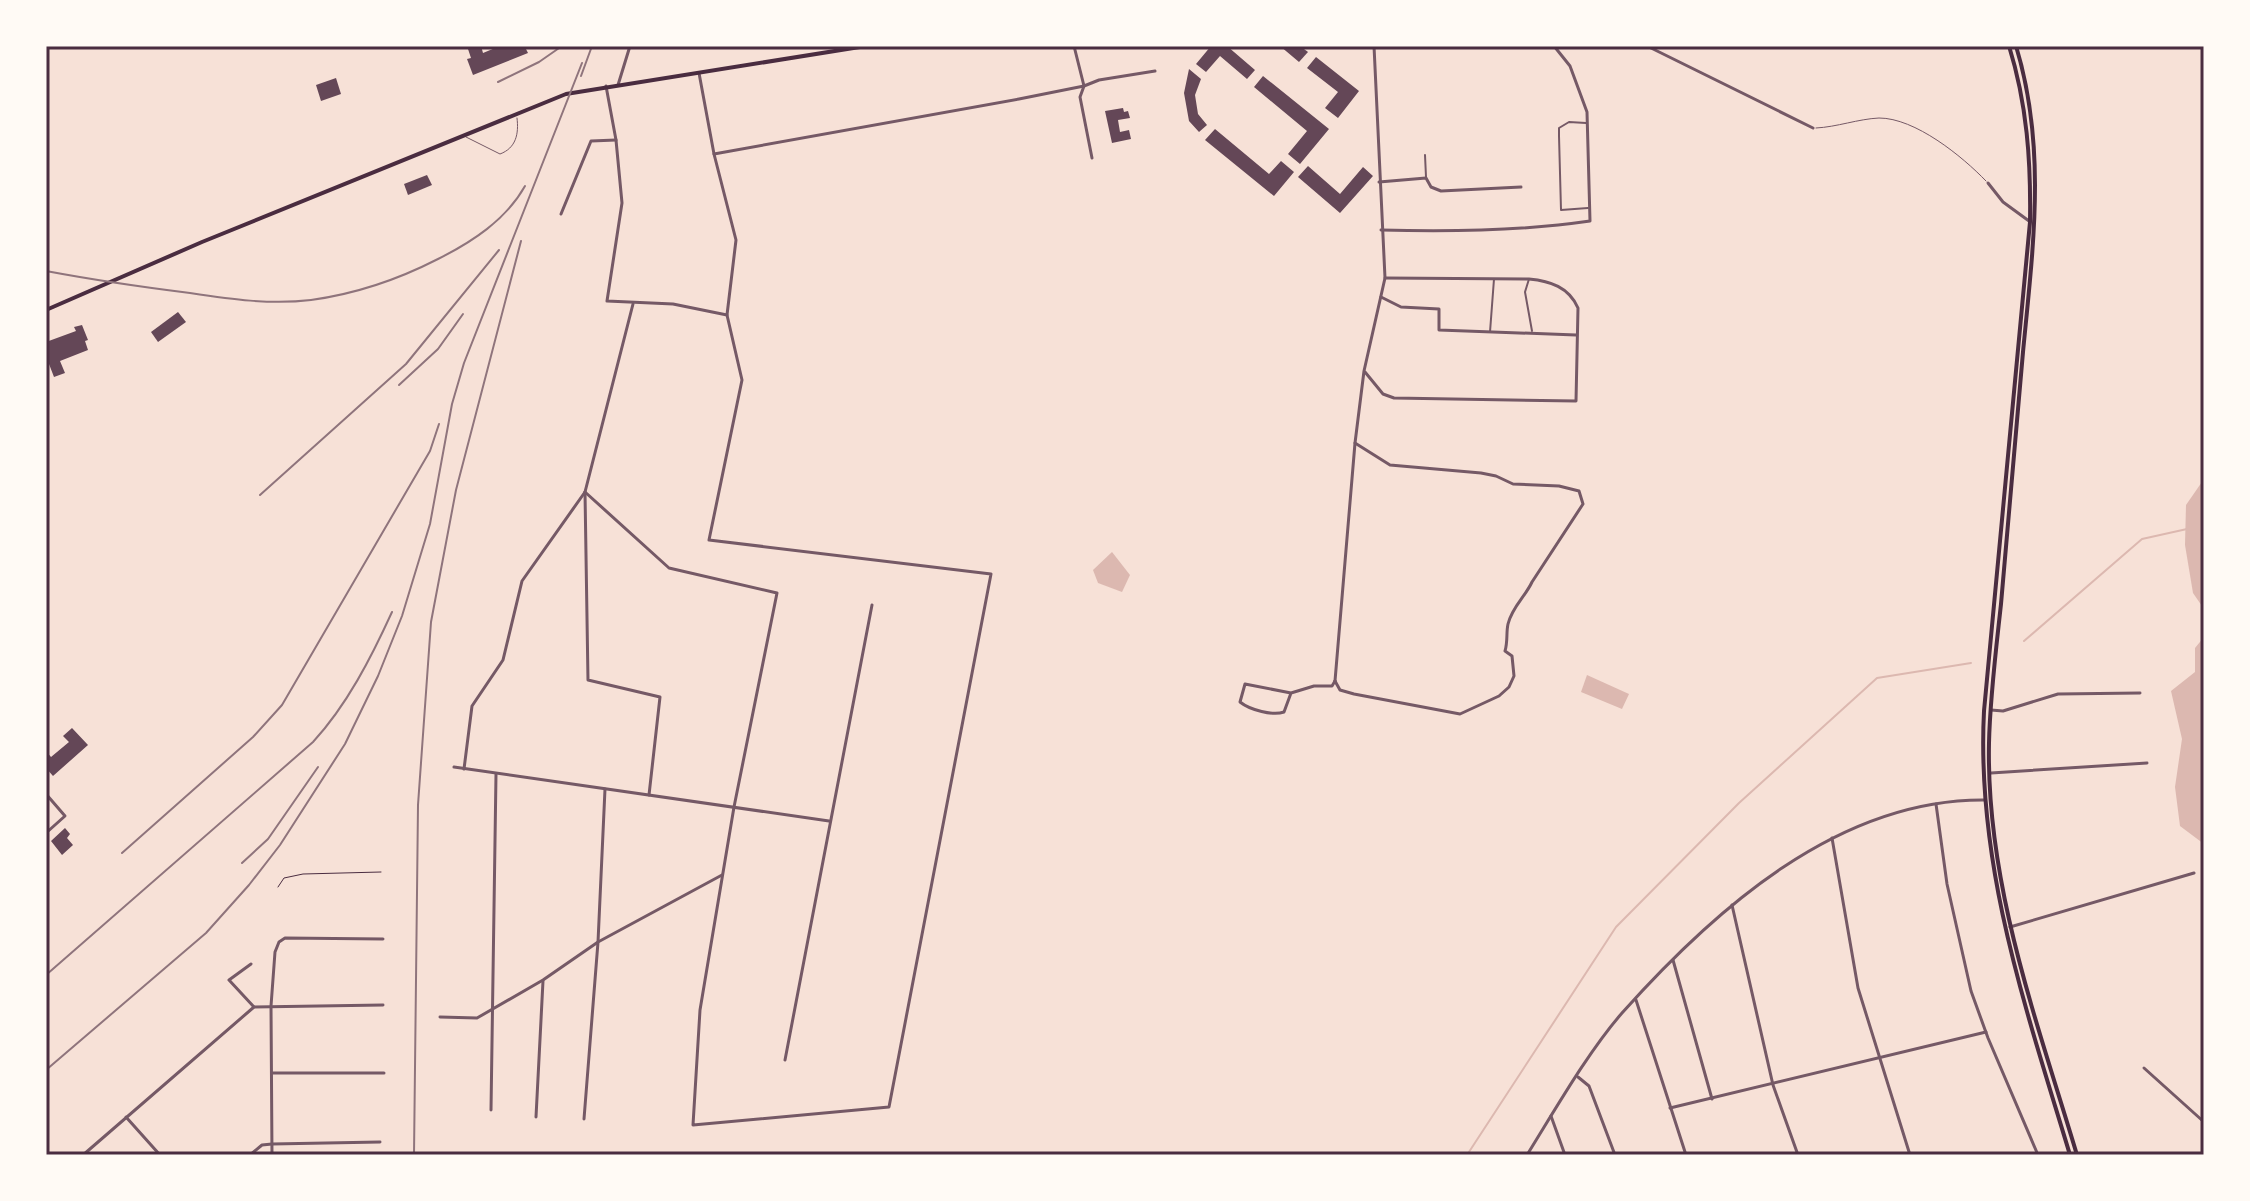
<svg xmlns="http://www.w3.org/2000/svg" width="2250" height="1201" font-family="Manrope,sans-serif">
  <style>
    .water { fill: #dcb8b0 }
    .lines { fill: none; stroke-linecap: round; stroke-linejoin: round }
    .stream { stroke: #dcb8b0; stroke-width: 2 }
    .building { fill: #644757 }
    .path { stroke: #4a2c40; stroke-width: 1 }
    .service { stroke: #755966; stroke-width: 1 }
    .pedestrian { stroke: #755966; stroke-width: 2 }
    .minor { stroke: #755966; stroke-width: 3 }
    .secondary { stroke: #4a2c40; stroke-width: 4 }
    .primary { stroke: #4a2c40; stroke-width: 4 }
    .rail { stroke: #8f747c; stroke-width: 2 }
    .neatline { fill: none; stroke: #4a2c40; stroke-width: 3 }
  </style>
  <rect width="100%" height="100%" fill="#f7e1d7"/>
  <g class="water">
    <path d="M 2204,479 L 2204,609 L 2193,593 L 2185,545 L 2186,505 Z"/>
    <path d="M 1112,552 L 1130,575 L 1122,592 L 1098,583 L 1093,570 Z"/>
    <path d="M 2204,637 L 2204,844 L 2180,826 L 2175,787 L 2182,739 L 2171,691 L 2195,672 L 2195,648 Z"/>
    <path d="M 1587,675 L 1629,694 L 1622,709 L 1581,692 Z"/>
  </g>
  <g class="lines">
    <g class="stream">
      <path d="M 2024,641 L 2142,539 L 2187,529"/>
      <path d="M 1467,1155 L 1616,927 L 1739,803 L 1877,678 L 1971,663"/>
    </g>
  </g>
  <g class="building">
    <path d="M 467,46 L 481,46 L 483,53 L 500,46 L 532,46 L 526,49 L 528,53 L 473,75 L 467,59 L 471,58 Z"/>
    <path d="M 1211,46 L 1227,46 L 1255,70 L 1247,79 L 1220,56 L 1206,72 L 1196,64 Z"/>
    <path d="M 1280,46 L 1300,46 L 1308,52 L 1299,62 Z"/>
    <path d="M 1316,57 L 1359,91 L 1338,118 L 1325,108 L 1338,92 L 1307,68 Z"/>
    <path d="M 1189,69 L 1201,79 L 1195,95 L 1198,114 L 1207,125 L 1199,132 L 1189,121 L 1184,93 Z"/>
    <path d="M 1263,76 L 1329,129 L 1300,164 L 1288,154 L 1307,131 L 1254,87 Z"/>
    <path d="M 336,78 L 341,94 L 321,101 L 316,85 Z"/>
    <path d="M 1123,108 L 1124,112 L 1128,111 L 1130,118 L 1118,120 L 1120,132 L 1129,130 L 1131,139 L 1112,143 L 1105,111 Z"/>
    <path d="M 1215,129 L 1269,174 L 1281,161 L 1294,172 L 1274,196 L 1205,140 Z"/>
    <path d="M 1308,166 L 1340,194 L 1363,167 L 1373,176 L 1340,213 L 1298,177 Z"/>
    <path d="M 427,175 L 432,185 L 408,195 L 404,184 Z"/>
    <path d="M 178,312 L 186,322 L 158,342 L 151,332 Z"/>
    <path d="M 82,325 L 88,340 L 85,341 L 88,350 L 60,361 L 65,373 L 54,377 L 49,364 L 46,366 L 46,342 L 76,331 L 74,327 Z"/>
    <path d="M 72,728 L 88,745 L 53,776 L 46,768 L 46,751 L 51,757 L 69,742 L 63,736 Z"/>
    <path d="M 65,828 L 70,834 L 67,838 L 73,845 L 62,855 L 51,841 Z"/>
  </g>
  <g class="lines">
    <path class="path" d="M 278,887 L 284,878 L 303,874 L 381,872"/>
    <g class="service">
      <path d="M 1816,128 C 1837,127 1858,119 1879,118 C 1915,118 1962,156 1986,181"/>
      <path d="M 466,137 L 500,154 C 516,148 519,134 517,118"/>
    </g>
    <g class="pedestrian">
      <path d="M 1586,123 L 1569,122 L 1559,128 L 1559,136 L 1561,210 L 1588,208"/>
      <path d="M 1425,155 L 1426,177"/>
      <path d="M 1529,279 L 1525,292 L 1532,331"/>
      <path d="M 1490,332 L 1494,279"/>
    </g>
    <g class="minor">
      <path d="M 1074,46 L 1084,86 L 1080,97 L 1092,158"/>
      <path d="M 1647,46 L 1813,128"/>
      <path d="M 618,85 L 630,46"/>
      <path d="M 606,86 L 616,140 L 622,203 L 607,301 L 673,304 L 727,315 L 736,240 L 714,154 L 699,73"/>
      <path d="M 714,154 L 1019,99 L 1084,86 L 1099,80 L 1155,71"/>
      <path d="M 1379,182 L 1426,178 L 1431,187 L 1441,191 L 1521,187"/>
      <path d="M 1988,183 L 2003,202 L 2029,221"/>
      <path d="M 561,214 L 591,141 L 616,140"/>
      <path d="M 1381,230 C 1450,232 1521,231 1590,221 L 1587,112 L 1570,66 L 1554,46"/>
      <path d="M 1381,297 L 1401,307 L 1439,309 L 1439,330 L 1576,335"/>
      <path d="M 1365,372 L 1383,394 L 1394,398 L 1576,401 L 1578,308 C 1569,287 1550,281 1529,279 L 1385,278"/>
      <path d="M 585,492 L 669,568 L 777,593 L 734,807 L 700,1010 L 693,1125 L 889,1107 L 991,574 L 709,540 L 742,380 L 727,315"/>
      <path d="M 585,492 L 588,680 L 660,697 L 649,795"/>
      <path d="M 1335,681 L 1340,690 L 1354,694 L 1460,714 L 1499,696 L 1509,687 L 1514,676 L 1512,656 L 1505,651 C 1508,641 1506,633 1508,624 C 1512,607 1525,597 1532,582 L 1583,504 L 1579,491 L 1559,486 L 1513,484 L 1496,476 L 1481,473 L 1390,465 L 1355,443"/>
      <path d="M 1335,681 L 1355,443 L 1364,371 L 1385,278 L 1374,46"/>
      <path d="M 1291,693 L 1245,684 L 1240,702 C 1250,710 1273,716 1284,712 L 1291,693 L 1314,686 L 1332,686 L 1335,681"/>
      <path d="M 1991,710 L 2003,711 L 2058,694 L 2140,693"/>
      <path d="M 454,767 L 829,821"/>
      <path d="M 464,769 L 472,706 L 503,660 L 522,581 L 585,492 L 633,304"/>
      <path d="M 1991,773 L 2147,763"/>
      <path d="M 46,794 L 65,816 L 46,833"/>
      <path d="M 1936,804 L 1947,884 L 1971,991 L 1988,1038 L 2038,1155"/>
      <path d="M 1832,838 L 1858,988 L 1910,1155"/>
      <path d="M 1732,905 L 1773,1085 L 1798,1155"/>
      <path d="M 2010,927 L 2194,873"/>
      <path d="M 1673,960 L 1712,1099"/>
      <path d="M 251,964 L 229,980 L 254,1007"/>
      <path d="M 1636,1000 L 1686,1155"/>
      <path d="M 440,1017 L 477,1018 L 543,980 L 598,942 L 722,875"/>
      <path d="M 785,1060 L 872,605"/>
      <path d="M 2144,1068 L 2204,1122"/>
      <path d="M 273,1073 L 384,1073"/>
      <path d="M 1578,1077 L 1589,1086 L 1615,1155"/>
      <path d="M 1670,1108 L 1986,1032"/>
      <path d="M 491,1110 L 496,774"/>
      <path d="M 1551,1116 L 1565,1155"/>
      <path d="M 126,1117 L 160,1155"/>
      <path d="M 536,1117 L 543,981"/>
      <path d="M 584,1119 L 598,942 L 605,789"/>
      <path d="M 83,1155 L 254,1007 L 383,1005"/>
      <path d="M 250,1155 L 262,1145 L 272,1144 L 380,1142"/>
      <path d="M 272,1155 L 271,1006 L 275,952 L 279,942 L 285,938 L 383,939"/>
      <path d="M 1527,1155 C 1555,1110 1588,1052 1622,1013 C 1714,910 1838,799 1984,800"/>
    </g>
    <g class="secondary">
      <path d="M 2009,46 C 2027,104 2031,161 2030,222 L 1984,711 C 1976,866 2026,1009 2070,1155"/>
      <path d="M 2016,46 C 2047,148 2033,248 2023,352 C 2016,436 2009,520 2001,604 C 1996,650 1990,697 1989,743 C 1986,885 2037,1021 2077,1155"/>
    </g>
    <path class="primary" d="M 46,310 L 202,242 L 566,94 L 866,46"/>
    <g class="rail">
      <path d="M 581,76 L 592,46"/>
      <path d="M 498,82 L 539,62 L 562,46"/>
      <path d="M 46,271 C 94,280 142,287 190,293 C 230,299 270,305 311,300 C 355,294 399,279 438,259 C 472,242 506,220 525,186"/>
      <path d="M 399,385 L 438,349 L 463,314"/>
      <path d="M 260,495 L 406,364 L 499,250"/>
      <path d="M 122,853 L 253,737 L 282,705 L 430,451 L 439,424"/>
      <path d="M 242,863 L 268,839 L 318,767"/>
      <path d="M 46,975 L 313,742 C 347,705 371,658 392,612"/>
      <path d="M 46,1070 L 206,933 L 249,885 L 280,845 L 345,744 L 378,676 L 402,616 L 430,524 L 452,404 L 464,363 L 582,63"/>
      <path d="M 414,1155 L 418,805 L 431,622 L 456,490 L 521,241"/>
    </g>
  </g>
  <rect width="2250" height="1201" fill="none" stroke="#fffaf5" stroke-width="96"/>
  <rect x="48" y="48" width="2154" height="1105" class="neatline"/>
</svg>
